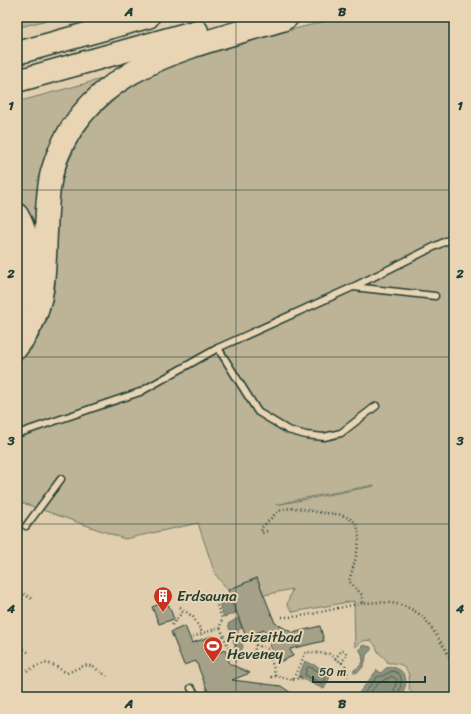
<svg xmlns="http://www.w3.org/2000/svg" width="471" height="714" font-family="Sriracha,sans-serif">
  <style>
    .green { fill: #bdb397; stroke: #6e7866; fill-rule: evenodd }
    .water { fill: #8e917b; stroke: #626f5f }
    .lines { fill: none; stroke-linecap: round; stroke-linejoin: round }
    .shore { stroke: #4b5f50; stroke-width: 1 }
    .building { fill: #a5a189; stroke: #1f3d34 }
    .service-casing { stroke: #1f3d34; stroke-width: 9 }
    .motorway-casing { stroke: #1f3d34; stroke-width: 25 }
    .path { stroke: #1f3d34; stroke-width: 2.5; stroke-dasharray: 1 3; stroke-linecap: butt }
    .service { stroke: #e9d4b3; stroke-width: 6 }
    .motorway { stroke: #e9d4b3; stroke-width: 22 }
    .grid { fill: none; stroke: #1f3d34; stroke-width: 1; stroke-opacity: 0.55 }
    .labels { text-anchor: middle; stroke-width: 4; stroke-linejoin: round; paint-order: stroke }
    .poi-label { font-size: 15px; fill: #1f3d34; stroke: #e9d4b3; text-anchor: start }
    .neatline { fill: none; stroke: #1f3d34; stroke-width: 1.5 }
    .grid-label { font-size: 13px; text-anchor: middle; font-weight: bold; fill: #1f3d34 }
  </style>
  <rect width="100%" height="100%" fill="#e1ceae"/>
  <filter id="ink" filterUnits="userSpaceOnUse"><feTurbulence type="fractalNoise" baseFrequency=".025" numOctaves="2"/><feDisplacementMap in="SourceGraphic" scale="8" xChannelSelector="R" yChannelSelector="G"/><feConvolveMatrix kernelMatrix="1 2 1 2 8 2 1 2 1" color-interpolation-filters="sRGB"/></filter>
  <g filter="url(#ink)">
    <g class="green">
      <path d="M 17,17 L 58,17 L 17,28 Z"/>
      <path d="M 342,17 L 454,17 L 454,697 L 415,697 L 409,689 C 411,673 407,662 388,663 C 386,658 382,657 379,653 C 375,647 377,645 370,640 L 363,641 L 355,647 L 354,601 L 293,612 L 287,605 L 292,589 L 264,595 L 257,578 L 228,590 L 215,574 L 198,523 L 125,539 L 17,501 L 17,365 L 32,349 L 47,321 L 55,288 L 59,195 L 65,170 L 78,141 L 94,118 L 123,92 L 147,73 L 239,42 L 283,32 ZM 374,485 L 374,486 L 276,505 L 300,499 Z"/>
      <path d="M 120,74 L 71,124 L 21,314 L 17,213 L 17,102 Z"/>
    </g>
    <g class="water">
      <path d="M 230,600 L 236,613 L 224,617 L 220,607 L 220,604 Z"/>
      <path d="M 238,618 L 242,628 L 238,630 L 238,633 L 243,647 L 241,651 L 234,654 L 233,650 L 235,646 L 228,624 Z"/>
      <path d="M 363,645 L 371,647 L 371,650 L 366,655 C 366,663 362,672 354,673 L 354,670 L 359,667 L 363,662 L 362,654 L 359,649 Z"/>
      <path d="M 305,661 L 332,673 L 324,689 L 298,677 Z"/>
      <path d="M 391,667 C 404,668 410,680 403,691 L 408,697 L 363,697 L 359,693 L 377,670 L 381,673 L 386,668 Z"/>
    </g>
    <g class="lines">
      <g class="shore">
        <path d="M 309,667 L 325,674 L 326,677 L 323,683 L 321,683 L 305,675 L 307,668 Z"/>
        <path d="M 365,697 L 365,692 L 377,677 L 382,676 L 392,671 C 404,673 402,682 399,691 L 403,697"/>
        <path d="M 370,697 C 370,686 384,680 392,676 L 397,680 L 394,690 L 396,697"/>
      </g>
    </g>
    <g class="building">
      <path d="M 257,578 L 275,623 L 293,633 L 320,626 L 324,641 L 290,649 L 293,656 L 277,663 L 264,630 L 246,637 L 228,590 Z"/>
      <path d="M 167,601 L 174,619 L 159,624 L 152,607 Z"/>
      <path d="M 185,626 L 192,643 L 212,636 L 218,653 L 225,650 L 230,664 L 250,673 L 232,680 L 281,686 L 297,697 L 210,697 L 196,661 L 184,665 L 171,632 Z"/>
    </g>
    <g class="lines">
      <defs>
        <g id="service">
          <path d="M 353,287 L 435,296"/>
          <path d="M 218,348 L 258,412 L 288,430 L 306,435 L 324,437 L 341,433 L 376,406"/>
          <path d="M 17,434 L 140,392 L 218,348 L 353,287 L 454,237"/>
          <path d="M 26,526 L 61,479"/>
          <path d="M 191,688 L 198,697"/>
        </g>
        <g id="motorway">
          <path d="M 17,53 L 148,17"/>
          <path d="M 17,81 L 197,31"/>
          <path d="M 17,215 C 34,243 33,291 17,320"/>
          <path d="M 17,347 C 46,311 44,276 46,232 C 47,212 47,192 52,172 C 82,66 190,47 282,20 L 287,17"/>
        </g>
      </defs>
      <use href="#service" class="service-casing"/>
      <use href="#motorway" class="motorway-casing"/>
      <g class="path">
        <path d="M 267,531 L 262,533 L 261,528 C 269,522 275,511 285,509 C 299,506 311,512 325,513 C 332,514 339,513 346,517 C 349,518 354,521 356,524 C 364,537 353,567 349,581 L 362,595 L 362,603"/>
        <path d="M 17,590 L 32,599"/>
        <path d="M 214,598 L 222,618 L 220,627 L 234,661 L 254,652 L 256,645"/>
        <path d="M 180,607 L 193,617 L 203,634"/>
        <path d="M 282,617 C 288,617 294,617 300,616 C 337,611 385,589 419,614 C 432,624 445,650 454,664"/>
        <path d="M 172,625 L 184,610"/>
        <path d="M 193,637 L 220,627"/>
        <path d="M 253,637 L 256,645 L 268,649 L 276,676"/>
        <path d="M 17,645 L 28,652"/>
        <path d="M 335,659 L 342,650 L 345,651 L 347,655 L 341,663"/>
        <path d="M 27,671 C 49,660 46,661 67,673 C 90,663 86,662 107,676"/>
        <path d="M 271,677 L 276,676 L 293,680 L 306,652 L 329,654 L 345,665 L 348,677"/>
        <path d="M 293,680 L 300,678 L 301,674"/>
      </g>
      <use href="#service" class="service"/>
      <use href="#motorway" class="motorway"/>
    </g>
  </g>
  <path class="grid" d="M 236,17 L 236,697M 17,190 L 454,190M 17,357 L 454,357M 17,524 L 454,524"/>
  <defs>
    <symbol id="building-pin" viewBox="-11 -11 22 30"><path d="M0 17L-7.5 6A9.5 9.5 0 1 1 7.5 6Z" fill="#c8321e" stroke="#e9d4b3"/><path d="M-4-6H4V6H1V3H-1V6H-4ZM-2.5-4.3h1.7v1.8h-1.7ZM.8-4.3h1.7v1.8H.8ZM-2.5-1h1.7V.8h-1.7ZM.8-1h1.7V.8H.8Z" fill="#fff"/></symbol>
    <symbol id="stadium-pin" viewBox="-11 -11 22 30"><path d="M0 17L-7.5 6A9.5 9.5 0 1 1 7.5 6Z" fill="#c8321e" stroke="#e9d4b3"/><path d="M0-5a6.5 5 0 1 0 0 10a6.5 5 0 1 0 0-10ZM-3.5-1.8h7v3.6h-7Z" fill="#fff"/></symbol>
  </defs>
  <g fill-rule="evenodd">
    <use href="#building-pin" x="152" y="585" width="22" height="30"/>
    <use href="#stadium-pin" x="202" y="635" width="22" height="30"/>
  </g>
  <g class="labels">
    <g class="poi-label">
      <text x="177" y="601">Erdsauna</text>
      <text x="227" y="642">Freizeitbad<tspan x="227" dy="17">Heveney</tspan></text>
    </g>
  </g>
  <rect width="471" height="714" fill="none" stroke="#e9d4b3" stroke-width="44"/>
  <path d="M313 676v6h112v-6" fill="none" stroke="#1f3d34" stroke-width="2"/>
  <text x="319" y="676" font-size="12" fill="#1f3d34" stroke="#e9d4b3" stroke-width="3" paint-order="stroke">50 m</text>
  <rect x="22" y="22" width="427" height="670" class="neatline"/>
  <g class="grid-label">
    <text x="129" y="16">A</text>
    <text x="342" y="16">B</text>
    <text x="11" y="110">1</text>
    <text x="460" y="110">1</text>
    <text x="11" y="278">2</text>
    <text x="460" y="278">2</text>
    <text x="11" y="445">3</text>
    <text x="460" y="445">3</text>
    <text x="11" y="613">4</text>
    <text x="460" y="613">4</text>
    <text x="129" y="708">A</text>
    <text x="342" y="708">B</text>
  </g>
</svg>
